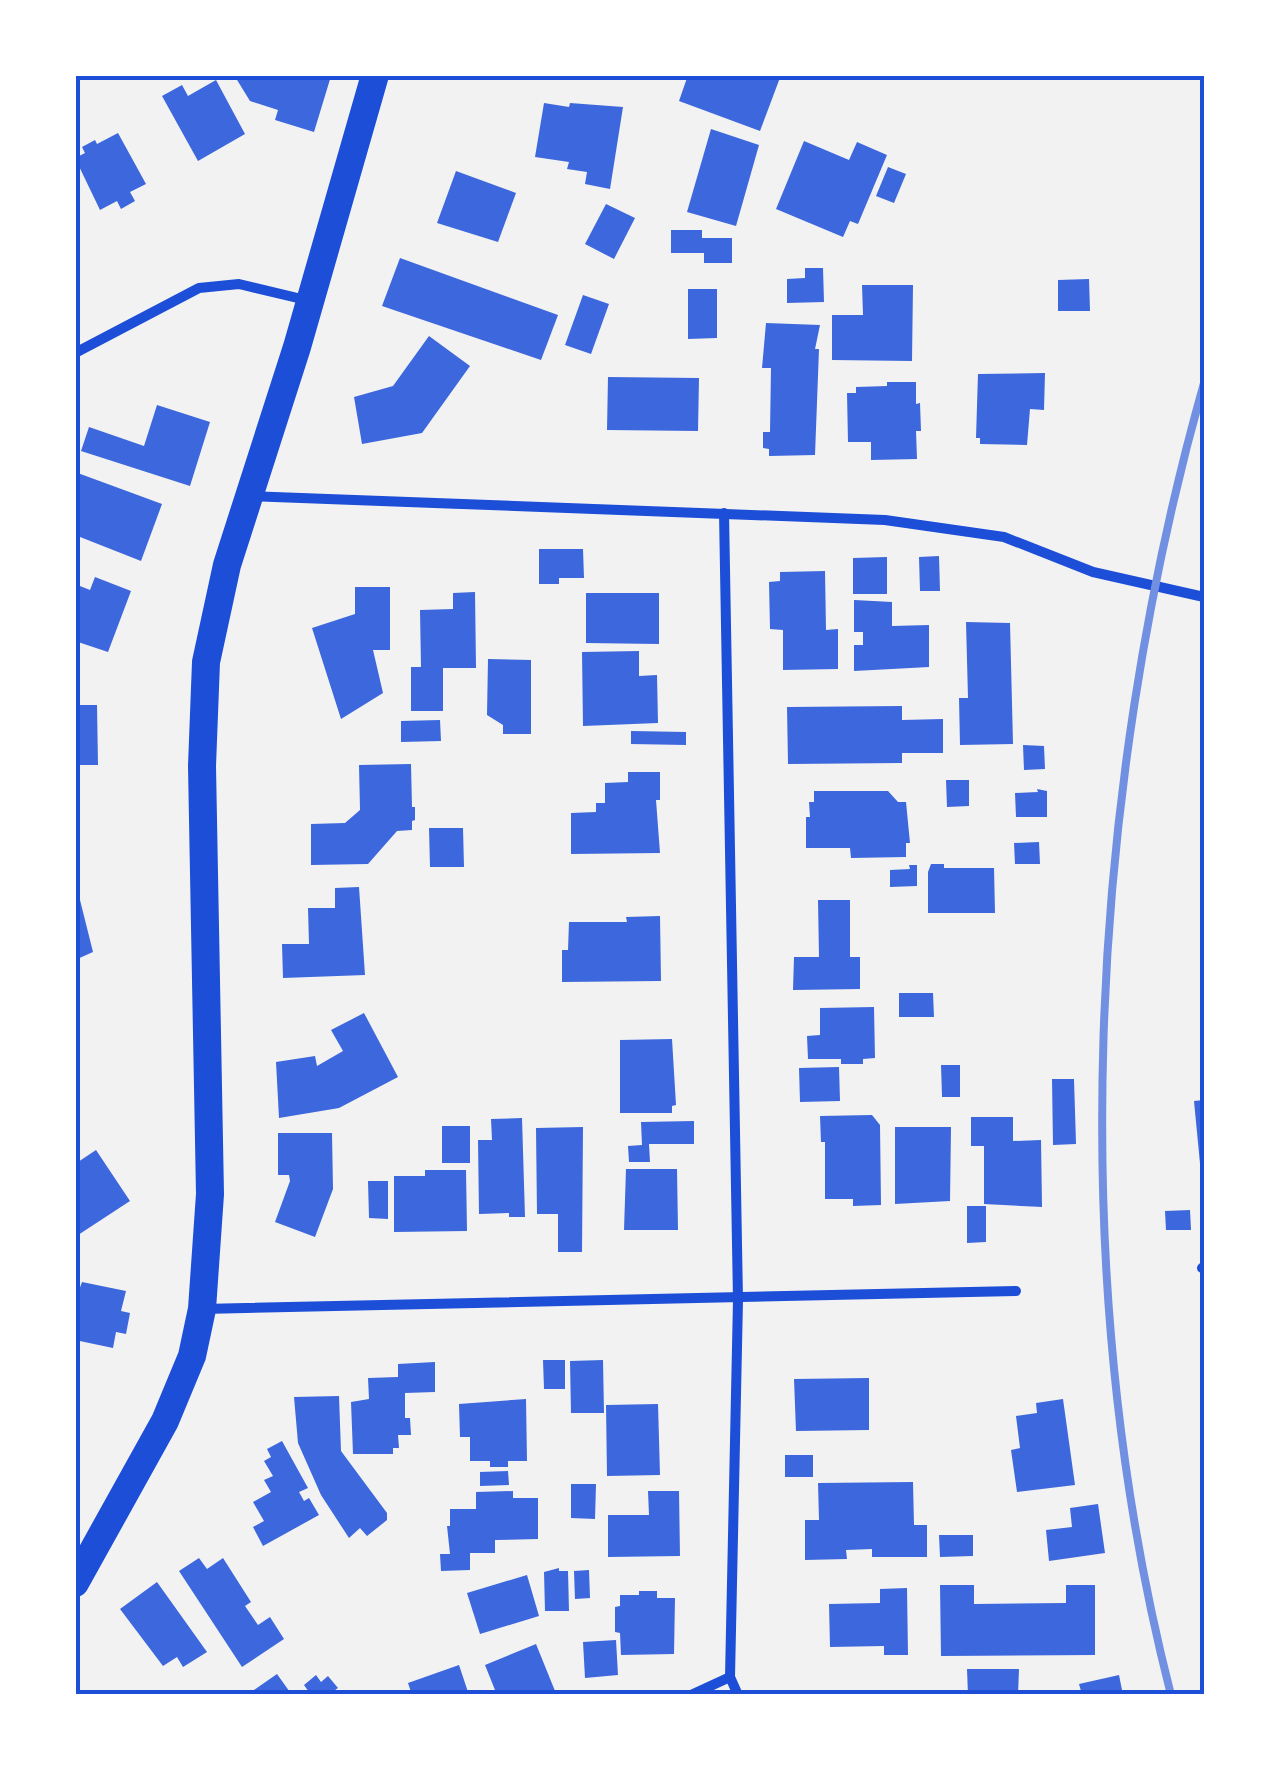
<svg xmlns="http://www.w3.org/2000/svg" width="1279" height="1770" font-family="'Golos Text',sans-serif">
  <style>
    .building { fill: #3d67dc }
    .lines { fill: none; stroke-linecap: round; stroke-linejoin: round }
    .minor { stroke: #1d4ed8; stroke-width: 10 }
    .trunk { stroke: #1d4ed8; stroke-width: 28 }
    .rail { stroke: #7290e2; stroke-width: 8 }
    .neatline { fill: none; stroke: #1d4ed8; stroke-width: 4 }
  </style>
  <rect width="100%" height="100%" fill="#f2f2f2"/>
  <g class="building">
    <path d="M 234,75 L 331,76 L 314,132 L 275,120 L 278,110 L 250,101 Z"/>
    <path d="M 688,75 L 781,75 L 760,131 L 679,101 Z"/>
    <path d="M 216,80 L 245,134 L 198,161 L 162,96 L 182,85 L 188,96 Z"/>
    <path d="M 544,103 L 569,107 L 570,103 L 623,107 L 610,189 L 585,184 L 587,172 L 567,169 L 569,162 L 535,157 Z"/>
    <path d="M 711,129 L 759,145 L 736,226 L 687,212 Z"/>
    <path d="M 118,133 L 146,184 L 130,192 L 135,201 L 121,209 L 117,201 L 100,210 L 75,158 L 85,153 L 82,147 L 95,140 L 97,144 Z"/>
    <path d="M 804,141 L 849,160 L 857,142 L 887,155 L 858,224 L 850,221 L 843,237 L 776,209 Z"/>
    <path d="M 888,167 L 906,174 L 894,203 L 876,196 Z"/>
    <path d="M 456,171 L 516,193 L 498,242 L 437,223 Z"/>
    <path d="M 606,204 L 635,218 L 614,259 L 585,244 Z"/>
    <path d="M 671,230 L 702,230 L 702,238 L 732,238 L 732,263 L 704,263 L 704,253 L 671,253 Z"/>
    <path d="M 400,258 L 558,315 L 541,360 L 382,306 Z"/>
    <path d="M 805,268 L 823,268 L 824,302 L 787,303 L 787,279 L 805,278 Z"/>
    <path d="M 1089,279 L 1090,311 L 1058,311 L 1058,280 Z"/>
    <path d="M 862,285 L 913,285 L 912,361 L 832,360 L 832,315 L 863,315 Z"/>
    <path d="M 688,289 L 717,289 L 717,338 L 688,339 Z"/>
    <path d="M 583,295 L 609,304 L 591,354 L 565,345 Z"/>
    <path d="M 766,323 L 820,325 L 815,349 L 819,349 L 815,455 L 769,456 L 769,449 L 763,448 L 763,432 L 770,432 L 771,368 L 762,368 Z"/>
    <path d="M 429,336 L 470,366 L 422,433 L 362,444 L 354,397 L 393,386 Z"/>
    <path d="M 1045,373 L 1044,410 L 1030,409 L 1027,445 L 980,444 L 980,438 L 976,438 L 978,374 Z"/>
    <path d="M 608,377 L 699,378 L 698,431 L 607,430 Z"/>
    <path d="M 887,382 L 916,382 L 916,404 L 920,403 L 921,431 L 916,431 L 917,459 L 871,460 L 871,442 L 848,442 L 847,393 L 856,393 L 856,387 L 887,386 Z"/>
    <path d="M 157,405 L 210,422 L 190,486 L 81,451 L 89,427 L 144,446 Z"/>
    <path d="M 75,472 L 162,504 L 141,561 L 75,535 Z"/>
    <path d="M 539,549 L 583,549 L 584,578 L 559,578 L 559,584 L 539,584 Z"/>
    <path d="M 939,556 L 940,591 L 920,591 L 919,557 Z"/>
    <path d="M 887,557 L 887,594 L 853,594 L 853,558 Z"/>
    <path d="M 825,571 L 826,630 L 838,629 L 838,669 L 783,670 L 783,630 L 770,629 L 769,582 L 780,581 L 780,572 Z"/>
    <path d="M 95,577 L 131,591 L 108,652 L 75,641 L 75,584 L 90,590 Z"/>
    <path d="M 355,587 L 390,587 L 390,650 L 373,650 L 383,693 L 341,719 L 312,628 L 355,614 Z"/>
    <path d="M 475,592 L 476,668 L 443,668 L 443,711 L 411,711 L 411,667 L 421,667 L 420,610 L 453,609 L 453,593 Z"/>
    <path d="M 586,593 L 659,593 L 659,644 L 586,643 Z"/>
    <path d="M 854,600 L 892,602 L 892,626 L 929,625 L 929,667 L 854,671 L 854,645 L 863,645 L 863,632 L 854,632 Z"/>
    <path d="M 966,622 L 1010,623 L 1013,744 L 960,745 L 959,698 L 968,698 Z"/>
    <path d="M 639,651 L 639,676 L 657,675 L 658,723 L 583,726 L 582,652 Z"/>
    <path d="M 488,659 L 531,660 L 531,734 L 503,734 L 503,725 L 487,715 Z"/>
    <path d="M 75,705 L 97,705 L 98,765 L 75,765 Z"/>
    <path d="M 902,706 L 902,720 L 943,719 L 943,753 L 902,753 L 902,763 L 788,764 L 787,707 Z"/>
    <path d="M 440,720 L 441,741 L 401,742 L 401,721 Z"/>
    <path d="M 631,731 L 686,732 L 686,745 L 631,744 Z"/>
    <path d="M 1023,745 L 1044,746 L 1045,769 L 1024,770 Z"/>
    <path d="M 411,764 L 412,807 L 415,807 L 415,820 L 412,821 L 412,830 L 397,831 L 368,864 L 311,865 L 311,824 L 345,823 L 360,810 L 359,765 Z"/>
    <path d="M 628,772 L 660,772 L 660,800 L 656,800 L 660,853 L 571,854 L 571,813 L 596,812 L 596,803 L 605,803 L 605,783 L 628,782 Z"/>
    <path d="M 946,780 L 969,780 L 969,806 L 947,807 Z"/>
    <path d="M 1037,789 L 1047,791 L 1047,817 L 1016,817 L 1015,793 L 1038,792 Z"/>
    <path d="M 814,791 L 888,791 L 898,802 L 906,802 L 910,843 L 906,843 L 906,857 L 851,858 L 850,848 L 806,848 L 806,817 L 810,817 L 809,802 L 814,802 Z"/>
    <path d="M 429,828 L 463,828 L 464,867 L 430,867 Z"/>
    <path d="M 1039,842 L 1040,864 L 1015,864 L 1014,843 Z"/>
    <path d="M 931,864 L 944,864 L 944,868 L 994,868 L 995,913 L 928,913 L 928,872 Z"/>
    <path d="M 909,865 L 917,865 L 917,886 L 890,887 L 890,870 L 910,869 Z"/>
    <path d="M 75,880 L 93,952 L 75,960 Z"/>
    <path d="M 359,887 L 365,975 L 283,978 L 282,944 L 309,944 L 308,908 L 335,908 L 335,888 Z"/>
    <path d="M 818,900 L 850,900 L 850,957 L 860,957 L 860,989 L 793,990 L 794,957 L 819,957 Z"/>
    <path d="M 660,916 L 661,981 L 562,982 L 562,950 L 568,950 L 569,922 L 627,922 L 626,917 Z"/>
    <path d="M 899,993 L 933,993 L 934,1017 L 899,1017 Z"/>
    <path d="M 874,1007 L 875,1058 L 863,1059 L 863,1064 L 841,1064 L 841,1059 L 808,1059 L 807,1036 L 820,1035 L 820,1008 Z"/>
    <path d="M 364,1013 L 398,1077 L 339,1108 L 279,1118 L 276,1062 L 315,1056 L 317,1066 L 343,1051 L 331,1030 Z"/>
    <path d="M 672,1039 L 676,1105 L 672,1106 L 672,1113 L 620,1113 L 620,1040 Z"/>
    <path d="M 941,1065 L 960,1065 L 960,1097 L 942,1097 Z"/>
    <path d="M 839,1067 L 840,1101 L 800,1102 L 799,1068 Z"/>
    <path d="M 1052,1079 L 1074,1079 L 1076,1144 L 1053,1145 Z"/>
    <path d="M 1204,1100 L 1204,1174 L 1201,1174 L 1194,1101 Z"/>
    <path d="M 872,1115 L 880,1125 L 881,1205 L 853,1206 L 853,1199 L 825,1199 L 825,1142 L 821,1142 L 820,1116 Z"/>
    <path d="M 971,1117 L 1013,1117 L 1013,1141 L 1041,1140 L 1042,1207 L 984,1204 L 984,1146 L 971,1146 Z"/>
    <path d="M 522,1118 L 525,1217 L 509,1217 L 509,1213 L 479,1214 L 478,1140 L 492,1140 L 491,1119 Z"/>
    <path d="M 694,1121 L 694,1144 L 649,1144 L 650,1162 L 629,1162 L 628,1146 L 642,1145 L 641,1122 Z"/>
    <rect x="442" y="1126" width="28" height="37"/>
    <path d="M 583,1127 L 582,1252 L 558,1252 L 558,1214 L 537,1214 L 536,1128 Z"/>
    <path d="M 895,1127 L 951,1127 L 950,1201 L 895,1204 Z"/>
    <path d="M 278,1133 L 332,1133 L 333,1189 L 315,1237 L 275,1222 L 290,1181 L 289,1175 L 278,1175 Z"/>
    <path d="M 96,1150 L 130,1201 L 75,1237 L 75,1164 Z"/>
    <path d="M 626,1169 L 677,1169 L 678,1230 L 624,1230 Z"/>
    <path d="M 425,1170 L 466,1170 L 467,1231 L 394,1232 L 394,1176 L 425,1176 Z"/>
    <path d="M 368,1181 L 388,1181 L 388,1219 L 369,1218 Z"/>
    <path d="M 967,1206 L 986,1206 L 986,1242 L 967,1243 Z"/>
    <path d="M 1190,1210 L 1191,1230 L 1166,1230 L 1165,1211 Z"/>
    <path d="M 82,1282 L 126,1291 L 121,1311 L 130,1313 L 126,1334 L 116,1332 L 113,1348 L 75,1340 L 75,1301 Z"/>
    <path d="M 543,1360 L 565,1360 L 565,1389 L 544,1389 Z"/>
    <path d="M 603,1360 L 604,1413 L 571,1413 L 570,1361 Z"/>
    <path d="M 435,1362 L 435,1392 L 405,1393 L 405,1418 L 410,1418 L 411,1435 L 398,1435 L 399,1448 L 393,1448 L 393,1454 L 353,1454 L 351,1402 L 369,1399 L 368,1378 L 398,1377 L 398,1364 Z"/>
    <path d="M 869,1378 L 869,1430 L 796,1431 L 794,1379 Z"/>
    <path d="M 339,1396 L 341,1451 L 387,1513 L 387,1520 L 367,1536 L 360,1528 L 349,1538 L 321,1495 L 298,1443 L 294,1397 Z"/>
    <path d="M 526,1399 L 527,1461 L 508,1461 L 508,1467 L 490,1467 L 490,1461 L 470,1461 L 470,1437 L 460,1437 L 459,1404 Z"/>
    <path d="M 1063,1399 L 1075,1485 L 1017,1492 L 1011,1450 L 1020,1448 L 1016,1416 L 1037,1413 L 1036,1403 Z"/>
    <path d="M 658,1404 L 660,1475 L 607,1476 L 606,1405 Z"/>
    <path d="M 282,1441 L 308,1488 L 299,1492 L 304,1501 L 309,1498 L 319,1515 L 263,1546 L 253,1527 L 264,1521 L 253,1502 L 271,1492 L 264,1480 L 273,1476 L 264,1461 L 271,1457 L 267,1449 Z"/>
    <rect x="785" y="1455" width="28" height="22"/>
    <path d="M 508,1471 L 509,1485 L 480,1486 L 480,1472 Z"/>
    <path d="M 913,1482 L 914,1525 L 927,1525 L 927,1557 L 872,1557 L 872,1549 L 846,1550 L 847,1559 L 805,1560 L 805,1520 L 819,1520 L 818,1483 Z"/>
    <path d="M 571,1484 L 596,1484 L 595,1519 L 571,1518 Z"/>
    <path d="M 513,1491 L 513,1498 L 538,1498 L 538,1539 L 495,1540 L 495,1553 L 470,1553 L 470,1570 L 441,1571 L 440,1554 L 450,1554 L 447,1526 L 450,1526 L 450,1509 L 476,1509 L 476,1492 Z"/>
    <path d="M 648,1491 L 679,1491 L 680,1556 L 608,1557 L 608,1515 L 649,1515 Z"/>
    <path d="M 1098,1504 L 1105,1553 L 1049,1561 L 1046,1530 L 1072,1527 L 1070,1508 Z"/>
    <path d="M 939,1535 L 973,1535 L 973,1556 L 940,1557 Z"/>
    <path d="M 199,1558 L 207,1569 L 223,1558 L 251,1602 L 245,1606 L 258,1625 L 270,1617 L 284,1639 L 242,1667 L 179,1571 Z"/>
    <path d="M 559,1568 L 559,1571 L 568,1571 L 569,1611 L 545,1611 L 544,1572 Z"/>
    <path d="M 589,1570 L 590,1598 L 575,1599 L 574,1571 Z"/>
    <path d="M 527,1575 L 539,1616 L 480,1634 L 467,1593 Z"/>
    <path d="M 157,1582 L 207,1652 L 183,1667 L 177,1657 L 163,1666 L 120,1609 Z"/>
    <path d="M 940,1585 L 974,1585 L 974,1604 L 1066,1603 L 1066,1585 L 1095,1585 L 1095,1655 L 941,1656 Z"/>
    <path d="M 907,1588 L 908,1655 L 884,1655 L 884,1646 L 830,1647 L 829,1604 L 880,1603 L 880,1589 Z"/>
    <path d="M 639,1591 L 657,1591 L 657,1598 L 675,1598 L 674,1654 L 621,1655 L 620,1633 L 615,1632 L 615,1607 L 620,1606 L 620,1595 L 639,1595 Z"/>
    <path d="M 616,1640 L 618,1675 L 585,1678 L 583,1642 Z"/>
    <path d="M 536,1644 L 555,1691 L 546,1695 L 497,1695 L 485,1665 Z"/>
    <path d="M 459,1665 L 469,1695 L 412,1695 L 408,1683 Z"/>
    <path d="M 967,1669 L 1019,1669 L 1018,1695 L 968,1695 Z"/>
    <path d="M 277,1674 L 292,1695 L 258,1695 L 254,1690 Z"/>
    <path d="M 316,1675 L 321,1682 L 328,1676 L 338,1688 L 328,1695 L 311,1695 L 304,1685 Z"/>
    <path d="M 1119,1675 L 1123,1695 L 1070,1695 L 1081,1691 L 1079,1684 Z"/>
  </g>
  <g class="lines">
    <g class="minor">
      <path d="M 75,353 L 199,288 L 239,284 L 306,300"/>
      <path d="M 249,496 L 885,520 L 1004,537 L 1093,572 L 1204,597"/>
      <path d="M 724,513 L 738,1300 L 730,1677 L 738,1695"/>
      <path d="M 1202,1268 L 1204,1267"/>
      <path d="M 203,1309 L 1016,1291"/>
      <path d="M 691,1695 L 730,1677"/>
    </g>
    <path class="trunk" d="M 75,1583 L 165,1421 L 192,1356 L 202,1309 L 210,1194 L 202,766 L 206,662 L 227,565 L 297,347 L 375,75"/>
    <path class="rail" d="M 1171,1695 C 1064,1277 1087,797 1204,383"/>
  </g>
  <rect width="1279" height="1770" fill="none" stroke="#ffffff" stroke-width="155"/>
  <rect x="78" y="78" width="1124" height="1614" class="neatline"/>
</svg>
